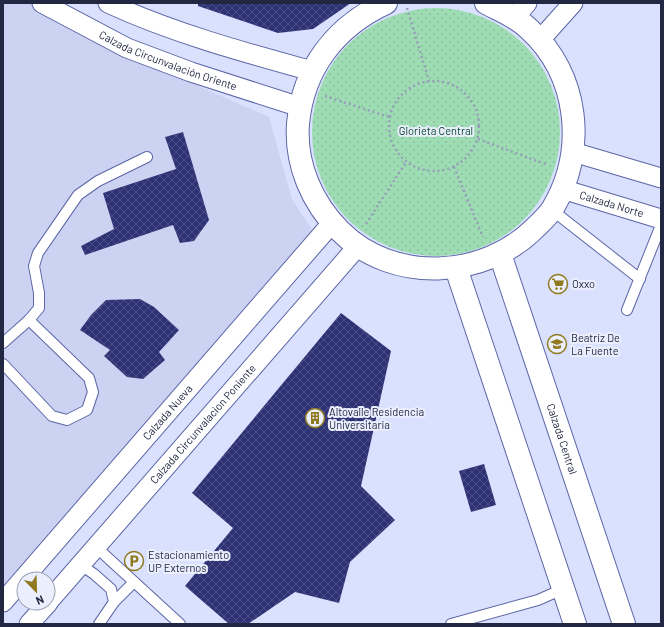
<svg xmlns="http://www.w3.org/2000/svg" width="664" height="627" font-family="Barlow,sans-serif">
  <style>
    .built { fill: #ccd2f2 }
    .park { fill: url(#park-dots) }
    .building { fill: url(#building-cross-hatch) }
    .lines { fill: none; stroke-linecap: round; stroke-linejoin: round }
    .service-casing { stroke: #5c66a6; stroke-width: 12 }
    .minor-casing { stroke: #5c66a6; stroke-width: 21 }
    .tertiary-casing { stroke: #5c66a6; stroke-width: 24 }
    .path { stroke: #979db9; stroke-width: 2.5; stroke-dasharray: 2 3; stroke-linecap: butt }
    .service { stroke: #fff; stroke-width: 10 }
    .minor { stroke: #fff; stroke-width: 19 }
    .tertiary { stroke: #fff; stroke-width: 22 }
    .labels { text-anchor: middle; stroke-width: 4; stroke-linejoin: round; paint-order: stroke }
    .street-label { font-size: 11px; fill: #222742; stroke: #ebeffd }
    .park-label { font-size: 11px; fill: #074b2a; stroke: #ebeffd }
    .poi-label { font-size: 11px; fill: #222742; stroke: #ebeffd; text-anchor: start }
  </style>
  <defs>
    <pattern id="park-dots" width="8" height="8" patternUnits="userSpaceOnUse"><rect width="8" height="8" fill="#9eddb4"/><path d="M2 2h.1M6 6h.1" fill="none" stroke="#88be9c" stroke-width="1.8" stroke-linecap="round"/></pattern>
    <pattern id="building-cross-hatch" width="8" height="8" patternUnits="userSpaceOnUse"><rect width="8" height="8" fill="#2d3274"/><path d="M0 0l8 8M0 8l8-8" fill="none" stroke="#4a4e84"/></pattern>
  </defs>
  <rect width="100%" height="100%" fill="#dae1fe"/>
  <path class="built" d="M 3,3 L 29,3 L 125,54 L 269,117 L 292,199 L 312,230 L 3,587 Z"/>
  <circle class="park" cx="436" cy="132" r="124"/>
  <g class="building">
    <path d="M 198,3 L 351,3 L 313,29 L 278,33 L 198,6 Z"/>
    <path d="M 183,132 L 209,220 L 194,241 L 180,243 L 173,225 L 85,255 L 81,246 L 114,229 L 103,193 L 176,169 L 165,137 Z"/>
    <path d="M 140,299 L 154,307 L 179,330 L 159,352 L 165,360 L 143,379 L 127,377 L 104,356 L 110,350 L 80,330 L 91,315 L 106,300 Z"/>
    <path d="M 341,313 L 391,351 L 361,486 L 395,520 L 350,562 L 339,603 L 295,592 L 248,624 L 229,624 L 185,586 L 233,528 L 192,493 Z"/>
    <path d="M 484,464 L 496,505 L 471,512 L 459,471 Z"/>
  </g>
  <g class="lines">
    <defs>
      <g id="service">
        <path d="M 552,210 L 640,279"/>
        <path d="M 627,310 L 661,225"/>
        <path d="M 3,343 L 29,320 L 39,308 L 39,293 L 34,266 L 38,253 L 78,195 L 98,181 L 147,157"/>
        <path d="M 3,364 L 52,416 L 67,420 L 87,410 L 93,392 L 89,378 L 29,320"/>
        <path d="M 96,547 L 180,624"/>
        <path d="M 81,565 L 94,574 L 111,589 L 114,602 L 99,624"/>
        <path d="M 114,602 L 134,582"/>
        <path d="M 451,624 L 538,600 L 563,589"/>
      </g>
      <g id="minor">
        <path id="s1" d="M 42,3 L 127,48 L 191,72 L 300,107"/>
        <path d="M 108,3 C 173,33 243,52 312,71"/>
        <path d="M 515,17 L 527,3"/>
        <path d="M 540,40 L 573,3"/>
        <path d="M 573,152 L 661,178"/>
        <path id="s2" d="M 562,189 L 661,219"/>
        <path id="s3" d="M 3,602 L 332,223"/>
        <path id="s4" d="M 48,602 L 358,246"/>
        <path d="M 29,624 L 48,603"/>
      </g>
      <g id="tertiary">
        <path d="M 386,3 C 336,26 303,68 298,124 C 295,164 312,203 340,231 C 393,284 484,279 535,228 C 541,222 549,215 553,208 C 587,150 579,75 529,29 C 517,17 501,11 486,3"/>
        <path id="s5" d="M 500,254 L 624,624"/>
        <path d="M 456,268 L 575,624"/>
      </g>
    </defs>
    <use href="#service" class="service-casing"/>
    <use href="#minor" class="minor-casing"/>
    <use href="#tertiary" class="tertiary-casing"/>
    <g class="path">
      <path d="M 407,8 L 429,81"/>
      <circle cx="434" cy="126" r="45"/>
      <path d="M 325,96 L 389,117"/>
      <path d="M 478,139 L 548,165"/>
      <path d="M 454,167 L 483,237"/>
      <path d="M 366,224 L 406,162"/>
    </g>
    <use href="#service" class="service"/>
    <use href="#minor" class="minor"/>
    <use href="#tertiary" class="tertiary"/>
  </g>
  <defs>
    <symbol id="supermarket-ring" viewBox="-11 -11 22 22"><circle r="9.5" fill="#ebeffd" stroke="#8f7a20" stroke-width="1.5"/><path d="M-6-5.5h2.5l.6 2H6L4.5 2H-2.5L-4.4-4H-6ZM-1.5 3.2a1.3 1.3 0 1 0 .1 0ZM3 3.2a1.3 1.3 0 1 0 .1 0Z" fill="#8f7a20"/></symbol>
    <symbol id="school-ring" viewBox="-11 -11 22 22"><circle r="9.5" fill="#ebeffd" stroke="#8f7a20" stroke-width="1.5"/><path d="M0-5L7-2L0 1L-7-2ZM-4 1L0 2.5L4 1V4Q0 6-4 4Z" fill="#8f7a20"/></symbol>
    <symbol id="building-ring" viewBox="-11 -11 22 22"><circle r="9.5" fill="#ebeffd" stroke="#8f7a20" stroke-width="1.5"/><path d="M-4-6H4V6H1V3H-1V6H-4ZM-2.5-4.3h1.7v1.8h-1.7ZM.8-4.3h1.7v1.8H.8ZM-2.5-1h1.7V.8h-1.7ZM.8-1h1.7V.8H.8Z" fill="#8f7a20"/></symbol>
    <symbol id="parking-ring" viewBox="-11 -11 22 22"><circle r="9.5" fill="#ebeffd" stroke="#8f7a20" stroke-width="1.5"/><path d="M-3.5-5.5H1a3.5 3.5 0 0 1 0 7H-1V5.5H-3.5ZM-1-3.4V-.6H.8a1.4 1.4 0 0 0 0-2.8Z" fill="#8f7a20"/></symbol>
  </defs>
  <g fill-rule="evenodd">
    <use href="#supermarket-ring" x="547" y="273" width="22" height="22"/>
    <use href="#school-ring" x="546" y="333" width="22" height="22"/>
    <use href="#building-ring" x="304" y="407" width="22" height="22"/>
    <use href="#parking-ring" x="123" y="550" width="22" height="22"/>
  </g>
  <g class="labels">
    <g class="street-label">
      <text dy="4" stroke="none"><textPath href="#s1" startOffset="139">Calzada Circunvalación Oriente</textPath></text>
      <text dy="4" stroke="none"><textPath href="#s2" startOffset="52">Calzada Norte</textPath></text>
      <text dy="4" stroke="none"><textPath href="#s3" startOffset="251">Calzada Nueva</textPath></text>
      <text dy="4" stroke="none"><textPath href="#s4" startOffset="236">Calzada Circunvalacion Poniente</textPath></text>
      <text dy="4" stroke="none"><textPath href="#s5" startOffset="195">Calzada Central</textPath></text>
    </g>
    <g class="park-label">
      <text x="436" y="135">Glorieta Central</text>
    </g>
    <g class="poi-label">
      <text x="572" y="288">Oxxo</text>
      <text x="571" y="342">Beatriz De<tspan x="571" dy="13">La Fuente</tspan></text>
      <text x="329" y="416">Altovalle Residencia<tspan x="329" dy="13">Universitaria</tspan></text>
      <text x="148" y="559">Estacionamiento<tspan x="148" dy="13">UP Externos</tspan></text>
    </g>
  </g>
  <rect width="664" height="627" fill="none" stroke="#222742" stroke-width="8"/>
  <g transform="translate(36 591) rotate(157)"><circle r="19" fill="#ebeffd" stroke="#9b9fb2"/>
  <path d="M0-3L7 15L0 10L-7 15Z" fill="#8f7a20"/>
  <text y="-6" font-size="11" font-weight="bold" text-anchor="middle" fill="#222742">N</text>
  </g>
</svg>
